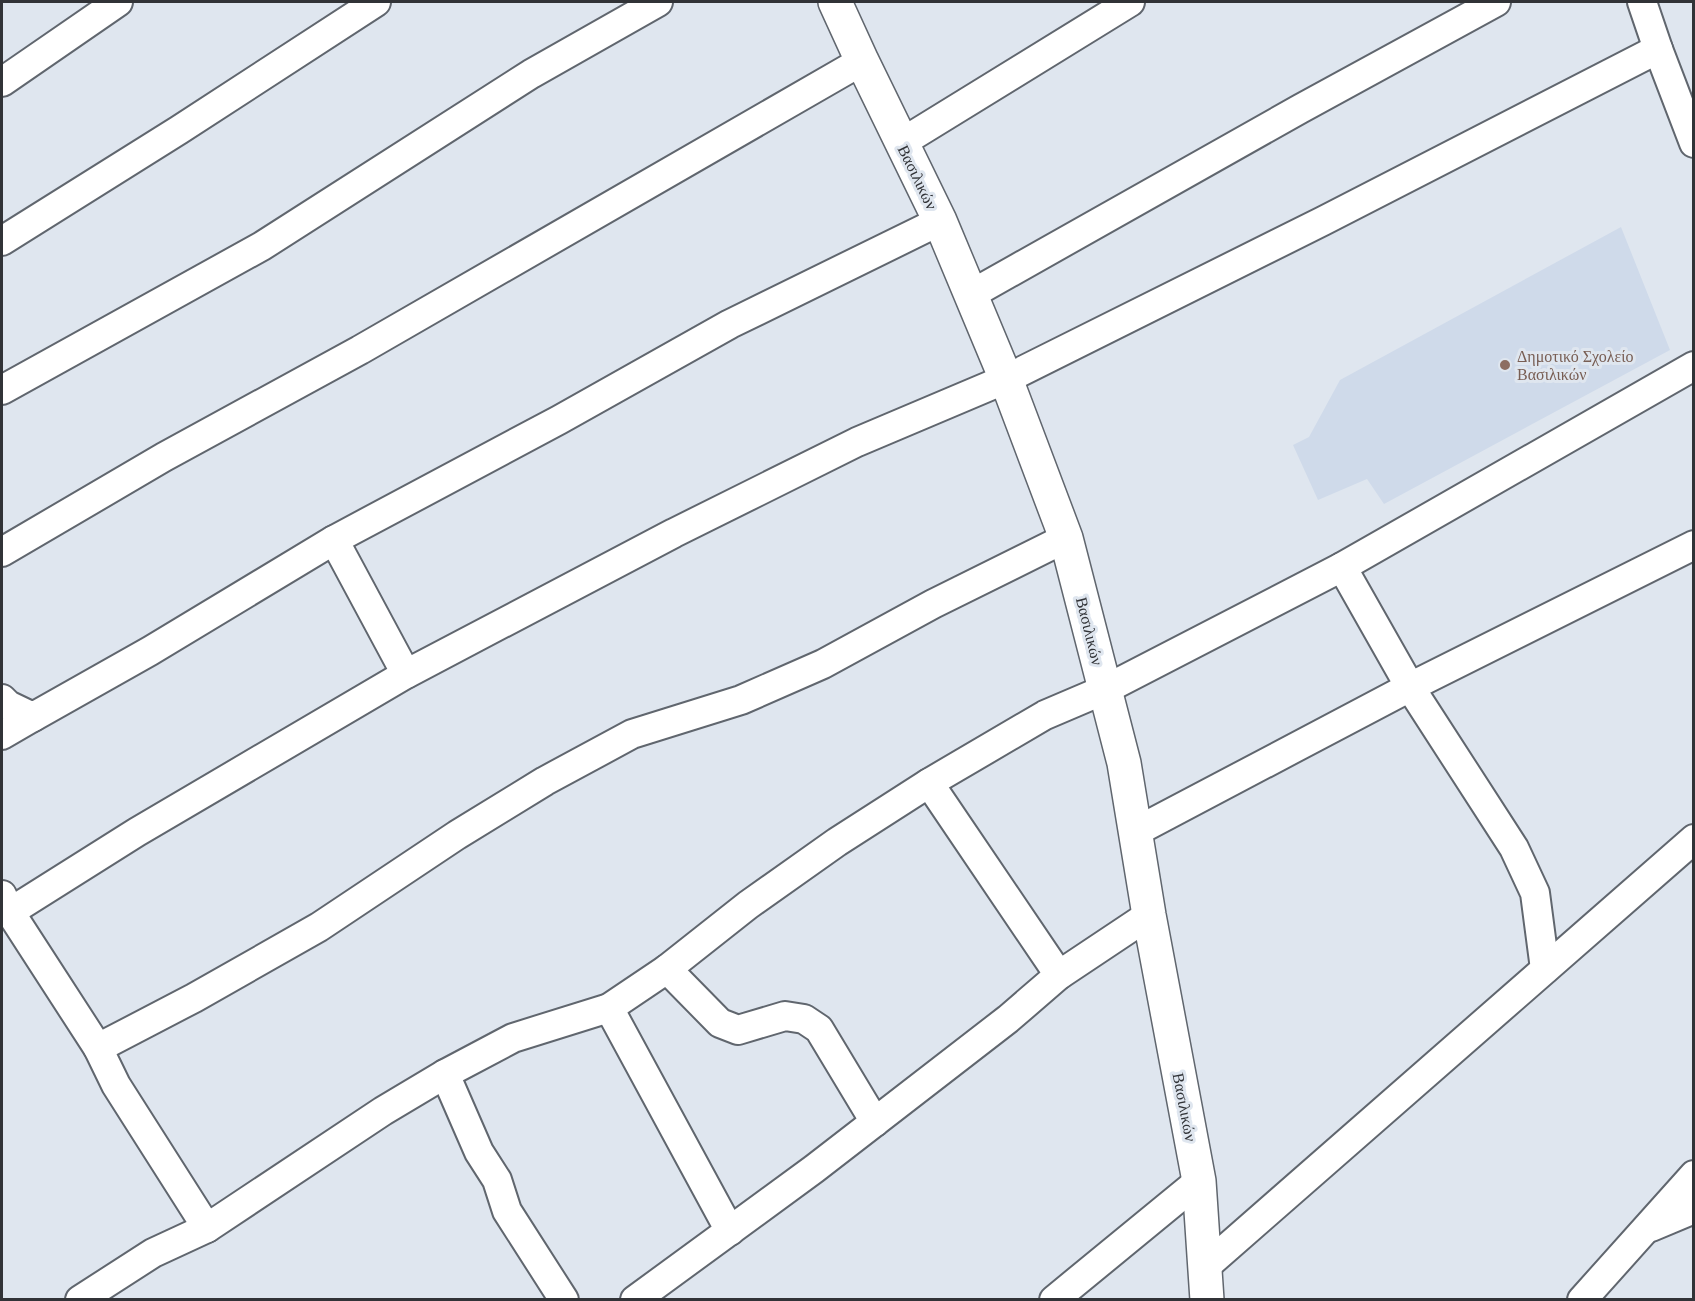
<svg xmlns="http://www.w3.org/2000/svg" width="1695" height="1301" font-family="'Times New Roman',serif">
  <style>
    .built { fill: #cfdaea }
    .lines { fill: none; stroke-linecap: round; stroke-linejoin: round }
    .minor-casing { stroke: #60666e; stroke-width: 32 }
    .tertiary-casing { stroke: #60666e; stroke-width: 36 }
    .minor { stroke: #fff; stroke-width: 28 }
    .tertiary { stroke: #fff; stroke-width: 33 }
    .education-dot { fill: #8d6e63; stroke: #dfe6ef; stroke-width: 2 }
    .labels { text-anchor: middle; stroke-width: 6; stroke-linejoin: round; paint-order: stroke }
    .street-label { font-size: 16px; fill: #313337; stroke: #dfe6ef }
    .education-label { font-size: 16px; fill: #785e54; stroke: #dfe6ef; text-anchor: start }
  </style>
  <rect width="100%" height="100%" fill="#dfe6ef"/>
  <path class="built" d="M 1621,227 L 1670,350 L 1384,504 L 1367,479 L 1318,500 L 1293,445 L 1309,437 L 1340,380 Z"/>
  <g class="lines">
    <defs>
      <g id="minor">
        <path d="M 1642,2 L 1658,49 L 1694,143"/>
        <path d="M 2,82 L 118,2"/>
        <path d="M 901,143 L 1130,2"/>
        <path d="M 2,241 L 179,130 L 376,2"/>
        <path d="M 970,295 L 1300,109 L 1496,2"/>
        <path d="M 2,390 L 262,246 L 531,74 L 658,2"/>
        <path d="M 334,540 L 406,674"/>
        <path d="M 2,552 L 164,457 L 360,350 L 862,61"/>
        <path d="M 1342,567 L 1410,687 L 1514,848 L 1535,893 L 1545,969"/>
        <path d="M 2,699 L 8,705 L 33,717 L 150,651 L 334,540 L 559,420 L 730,324 L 940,221"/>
        <path d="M 2,735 L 33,717"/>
        <path d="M 929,783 L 1059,975"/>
        <path d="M 1135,832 L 1410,687 L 1694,545"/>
        <path d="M 2,895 L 10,912 L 98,1048 L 116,1085 L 207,1228 L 153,1253 L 80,1300"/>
        <path d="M 10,912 L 137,832 L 406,674 L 674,533 L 857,442 L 1006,379 L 1323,221 L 1658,49"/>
        <path d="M 667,969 L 720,1023 L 738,1030 L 785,1016 L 804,1019 L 819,1029 L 875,1122"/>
        <path d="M 609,1008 L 730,1231"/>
        <path d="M 98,1048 L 194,998 L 319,927 L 457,835 L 545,781 L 632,734 L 741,700 L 823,664 L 933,604 L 1066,538"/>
        <path d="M 445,1074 L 479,1152 L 497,1180 L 507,1211 L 564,1300"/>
        <path d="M 1651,1227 L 1694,1209"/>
        <path d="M 207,1228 L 383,1111 L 445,1074 L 513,1038 L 609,1008 L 667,969 L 748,905 L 837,842 L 929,783 L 1045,715 L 1106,689 L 1342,567 L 1694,366"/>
        <path d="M 1205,1267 L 1694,839"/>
        <path d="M 635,1300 L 814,1169 L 1008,1019 L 1059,975 L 1149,915"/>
        <path d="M 1054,1300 L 1199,1181"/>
        <path d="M 1582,1300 L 1694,1175"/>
      </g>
      <path id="tertiary" d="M 835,2 L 862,61 L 940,221 L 1006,379 L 1066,538 L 1124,763 L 1149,915 L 1199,1181 L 1207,1300"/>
    </defs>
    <use href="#minor" class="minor-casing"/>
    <use href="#tertiary" class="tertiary-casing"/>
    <use href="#minor" class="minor"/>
    <use href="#tertiary" class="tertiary"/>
  </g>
  <circle class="education-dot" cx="1505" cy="365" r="6"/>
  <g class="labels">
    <g class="street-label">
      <text transform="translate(918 177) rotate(64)" y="6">Βασιλικών</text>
      <text transform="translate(1090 631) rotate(76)" y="6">Βασιλικών</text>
      <text transform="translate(1185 1107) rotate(79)" y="6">Βασιλικών</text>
    </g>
    <g class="education-label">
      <text x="1517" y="362">Δημοτικό Σχολείο<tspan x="1517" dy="18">Βασιλικών</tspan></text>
    </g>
  </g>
  <rect width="1695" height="1301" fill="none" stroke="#313337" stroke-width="6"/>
</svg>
